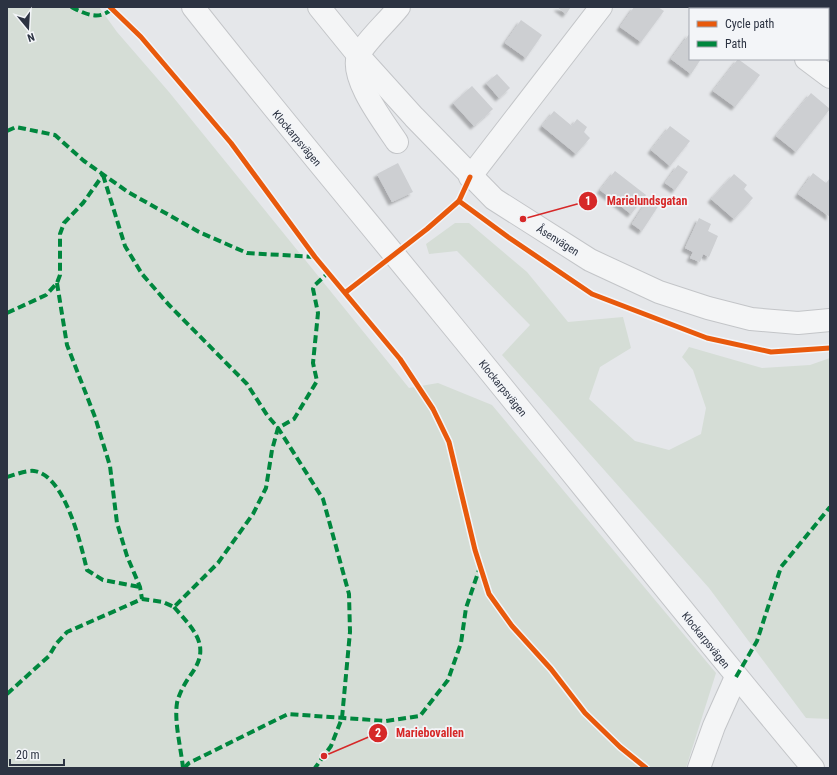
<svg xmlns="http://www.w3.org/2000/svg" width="837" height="775" font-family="'Roboto Condensed',sans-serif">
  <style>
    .green { fill: #d5ddd6 }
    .building { fill: #cdcfd2; filter: url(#shadow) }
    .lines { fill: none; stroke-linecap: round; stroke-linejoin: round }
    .minor-casing { stroke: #c3c5c8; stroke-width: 24 }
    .minor { stroke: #f4f5f6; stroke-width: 22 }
    .quiet { stroke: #00873e; stroke-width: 4; stroke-dasharray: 8 4; stroke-linecap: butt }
    .cycleway-casing { stroke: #f3f5f8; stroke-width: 8 }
    .cycleway { stroke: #e8590c; stroke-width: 5 }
    .labels { text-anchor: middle; stroke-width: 3.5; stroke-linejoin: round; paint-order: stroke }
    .street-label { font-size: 11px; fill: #2c3342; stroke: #f3f5f8 }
    .leader { fill: none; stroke: #d62828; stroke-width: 1.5 }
    .callout-dot { fill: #d62828; stroke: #f3f5f8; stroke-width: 1.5 }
    .mark-label { font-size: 12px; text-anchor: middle; font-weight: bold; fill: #fff }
    .callout-label { font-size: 12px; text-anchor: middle; font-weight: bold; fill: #d62828; stroke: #f3f5f8; stroke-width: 3.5; stroke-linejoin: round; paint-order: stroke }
  </style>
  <defs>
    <filter id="shadow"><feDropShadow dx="-3.5" dy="3.5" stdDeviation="1" flood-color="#0004"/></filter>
  </defs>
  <rect width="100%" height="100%" fill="#e5e7ea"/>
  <g class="green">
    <path d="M 7,7 L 99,7 L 117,32 L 169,92 L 409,388 L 438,383 L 492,405 L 716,673 L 686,768 L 7,768 Z"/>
    <path d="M 455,223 L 469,223 L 527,272 L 568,322 L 623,317 L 631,348 L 600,367 L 589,399 L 635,441 L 669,450 L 701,434 L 706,408 L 693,370 L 682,357 L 689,347 L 762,368 L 810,365 L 830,358 L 830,719 L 806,718 L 709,588 L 502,355 L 530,325 L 457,251 L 429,254 L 426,244 Z"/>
  </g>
  <g class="building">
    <path d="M 557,7 L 571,7 L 566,14 Z"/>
    <path d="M 634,7 L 658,7 L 664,11 L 641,42 L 620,27 Z"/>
    <path d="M 521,20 L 542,35 L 526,58 L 505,43 Z"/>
    <path d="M 690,33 L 690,59 L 701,59 L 691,74 L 671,59 Z"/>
    <path d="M 738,59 L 760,75 L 735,107 L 713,91 Z"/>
    <path d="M 497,74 L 510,88 L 499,98 L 486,83 Z"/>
    <path d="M 472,86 L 493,109 L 474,126 L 453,103 Z"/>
    <path d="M 811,93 L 830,109 L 796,152 L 776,136 Z"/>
    <path d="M 554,111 L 572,126 L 577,119 L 587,127 L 584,132 L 590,138 L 576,154 L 542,126 Z"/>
    <path d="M 670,126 L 690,141 L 670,166 L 651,150 Z"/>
    <path d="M 398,163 L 413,192 L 392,202 L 377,174 Z"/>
    <path d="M 678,165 L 688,172 L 675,190 L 665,183 Z"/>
    <path d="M 615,171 L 646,195 L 631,214 L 600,190 Z"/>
    <path d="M 813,173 L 826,183 L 830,178 L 830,217 L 798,194 Z"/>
    <path d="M 734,174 L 747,185 L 744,189 L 753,198 L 734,219 L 711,199 Z"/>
    <path d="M 649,198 L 659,205 L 642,231 L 632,224 Z"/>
    <path d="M 699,218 L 711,224 L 708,231 L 718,236 L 709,257 L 703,254 L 700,262 L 690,258 L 693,252 L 685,248 Z"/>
  </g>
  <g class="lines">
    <defs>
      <g id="minor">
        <path d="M 193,7 C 274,110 359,211 442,313 C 566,464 687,618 813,768"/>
        <path d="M 319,7 L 358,55 L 414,117 L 494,199 L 590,260 L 659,292 L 708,308 L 751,319 L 798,323 L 830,320"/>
        <path d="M 736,7 L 739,9"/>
        <path d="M 806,59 L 830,77"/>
        <path d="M 397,142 C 385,124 347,75 359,54 C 369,38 387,22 399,7"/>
        <path d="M 470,177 L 601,7"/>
        <path d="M 699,768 L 714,726 L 736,677"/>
      </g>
    </defs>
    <use href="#minor" class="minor-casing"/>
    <use href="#minor" class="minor"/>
    <g class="quiet">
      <path d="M 71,7 C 86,14 98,21 112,9"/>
      <path d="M 7,131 L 16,127 L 55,135 L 84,161 L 128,192 L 199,232 L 247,253 L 315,257"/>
      <path d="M 103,175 L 125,246 L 142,274 L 169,305 L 247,384 L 267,415 L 278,428 L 323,499 L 349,594 L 350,632 L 342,718 L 331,746 L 315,768"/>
      <path d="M 57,283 L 67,345 L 95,417 L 110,466 L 117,523 L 127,556 L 140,587 L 142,599"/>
      <path d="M 7,313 L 46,295 L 57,283 L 60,275 L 60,234 L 64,223 L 83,203 L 103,175"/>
      <path d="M 7,477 C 14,475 27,470 34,471 C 65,475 81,545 87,570 L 103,580 L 140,587"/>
      <path d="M 174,607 C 192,628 212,645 192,673 C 186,681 179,693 177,703 C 174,722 181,748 183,768"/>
      <path d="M 736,677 L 757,641 L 781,567 L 830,507"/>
      <path d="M 7,694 L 49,656 L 56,644 L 67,632 L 142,599 L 163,602 L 174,607 L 218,563 L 253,514 L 266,488 L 272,450 L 278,428 L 294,419 L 317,381 L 313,363 L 318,313 L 313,289 L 315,285 L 328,273"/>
      <path d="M 184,768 L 189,763 L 288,714 L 386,721 L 420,716 L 448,680 L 461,643 L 466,608 L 480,567"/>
    </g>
    <defs>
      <g id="cycleway">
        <path d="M 110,7 L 141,37 L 231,143 L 315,257 L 400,359 L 433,409 L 449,442 L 475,550 L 489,594 L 512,626 L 551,669 L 585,713 L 620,747 L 646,768"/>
        <path d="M 459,201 L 508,237 L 592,294 L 707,338 L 771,352 L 830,348"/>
        <path d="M 346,292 L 427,229 L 459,201 L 470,177"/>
      </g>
    </defs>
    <use href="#cycleway" class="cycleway-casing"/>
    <use href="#cycleway" class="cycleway"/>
  </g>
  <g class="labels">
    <g class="street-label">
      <text transform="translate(297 138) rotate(50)" y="4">Klockarpsvägen</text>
      <text transform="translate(558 240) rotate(32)" y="4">Åsenvägen</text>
      <text transform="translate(503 388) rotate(51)" y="4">Klockarpsvägen</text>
      <text transform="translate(706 640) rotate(51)" y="4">Klockarpsvägen</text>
    </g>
  </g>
  <path class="leader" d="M523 219L588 201M324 756L378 733"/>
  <g class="callout-dot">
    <circle cx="523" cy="219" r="4"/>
    <circle cx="324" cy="756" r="4"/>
    <circle cx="588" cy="201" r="10"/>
    <circle cx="378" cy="733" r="10"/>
  </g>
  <g class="mark-label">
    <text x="588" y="205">1</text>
    <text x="378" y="737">2</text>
  </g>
  <g class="callout-label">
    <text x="647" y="205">Marielundsgatan</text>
    <text x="430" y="737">Mariebovallen</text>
  </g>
  <rect width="837" height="775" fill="none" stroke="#2c3342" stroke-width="16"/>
  <rect x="689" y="8" width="140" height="52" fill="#f3f5f8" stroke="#a3a7af"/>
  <rect x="697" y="21" width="20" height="6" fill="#e8590c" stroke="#a3a7af"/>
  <text x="725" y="28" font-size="12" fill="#2c3342">Cycle path</text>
  <rect x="697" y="41" width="20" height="6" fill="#00873e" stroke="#a3a7af"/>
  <text x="725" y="48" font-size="12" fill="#2c3342">Path</text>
  <g transform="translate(28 28) rotate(162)" stroke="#f3f5f8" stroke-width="3" paint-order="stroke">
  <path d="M0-3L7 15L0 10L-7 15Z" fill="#2c3342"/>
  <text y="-6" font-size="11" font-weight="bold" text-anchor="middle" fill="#2c3342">N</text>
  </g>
  <path d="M10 759v6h54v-6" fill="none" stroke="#2c3342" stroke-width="2"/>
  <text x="16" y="759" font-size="12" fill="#2c3342" stroke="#f3f5f8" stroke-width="3" paint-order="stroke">20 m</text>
</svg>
